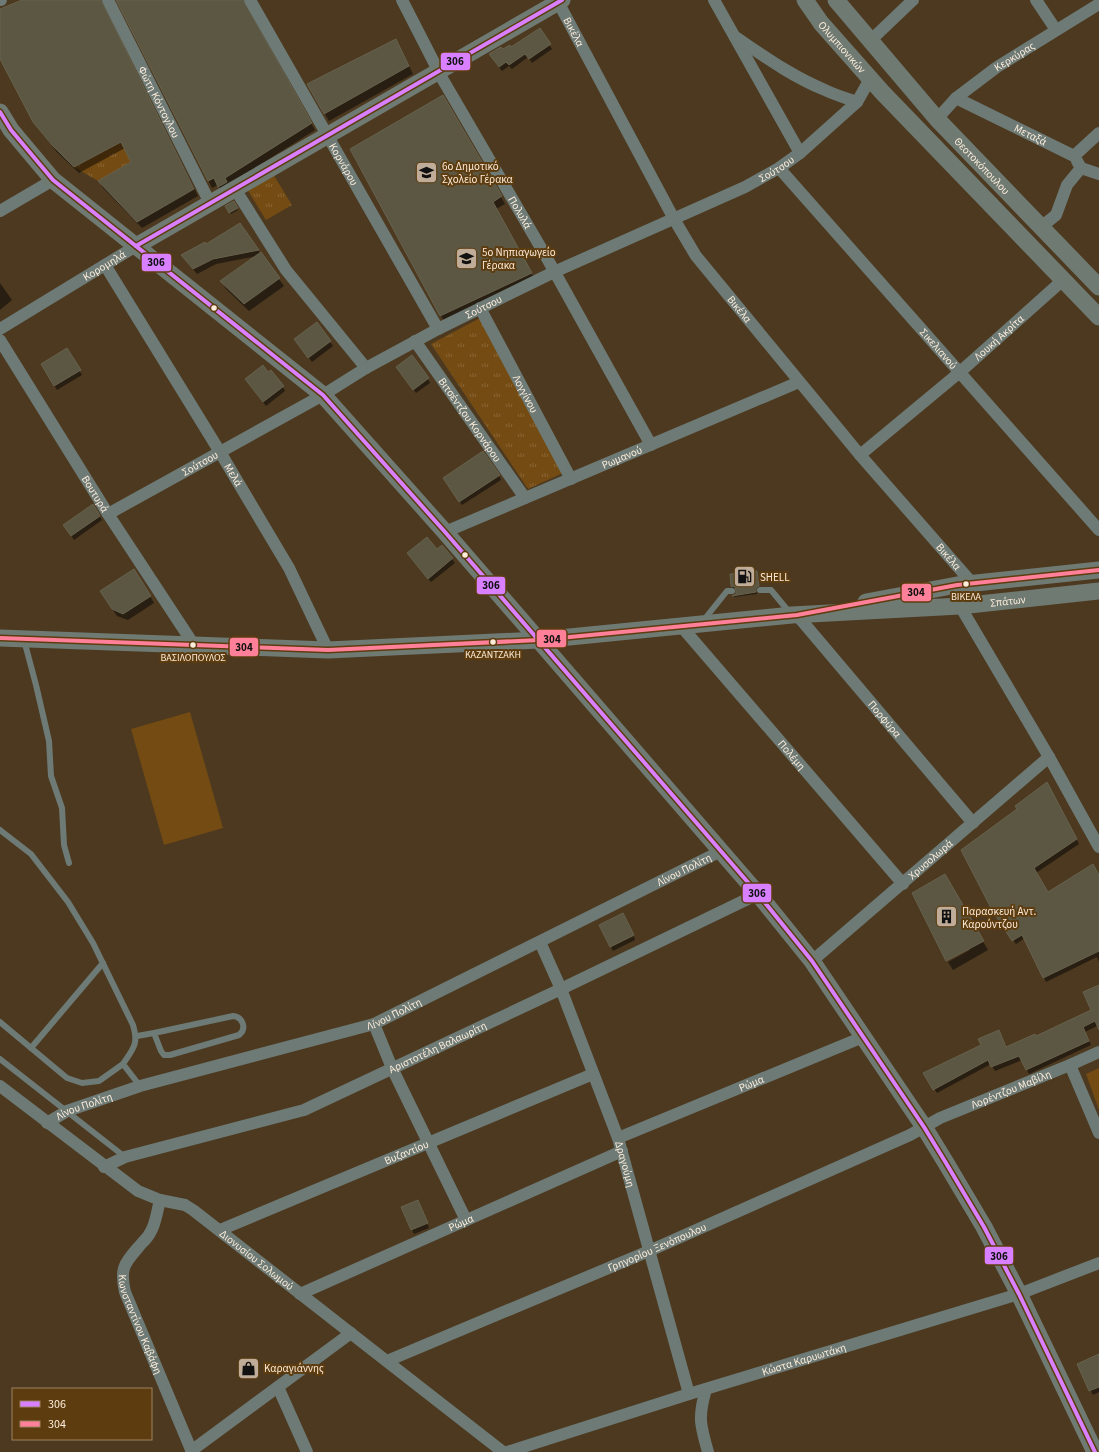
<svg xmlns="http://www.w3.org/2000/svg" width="1099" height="1452" font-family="'Source Sans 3',sans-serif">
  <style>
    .grass { fill: url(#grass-tufts) }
    .garden { fill: #744b12 }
    .shadow { fill: #0007 }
    .building { fill: #5c5743; stroke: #67624d }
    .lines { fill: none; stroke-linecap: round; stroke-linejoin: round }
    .lane { stroke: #6d7a75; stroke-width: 6 }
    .street { stroke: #6d7a75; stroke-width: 12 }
    .secondary { stroke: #6f7a72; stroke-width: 17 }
    .bus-1-casing { stroke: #5d3c0f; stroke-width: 7 }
    .bus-2-casing { stroke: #5d3c0f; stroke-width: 7 }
    .bus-1 { stroke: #d880ff; stroke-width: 4 }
    .bus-2 { stroke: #ff8098; stroke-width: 4 }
    .bus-dot { fill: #fdecda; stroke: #5d3c0f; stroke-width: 1.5 }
    .labels { text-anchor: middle; stroke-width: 4; stroke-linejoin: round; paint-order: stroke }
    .bus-label { font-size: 10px; fill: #fdecda; stroke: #5d3c0f }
    .street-label { font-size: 11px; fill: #fdecda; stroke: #5d3c0f }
    .poi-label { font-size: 11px; fill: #fdecda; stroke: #5d3c0f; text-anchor: start }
    .line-badge { stroke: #5d3c0f; stroke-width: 1.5 }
    .pale-badge-label { font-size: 11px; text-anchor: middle; font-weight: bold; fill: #111 }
  </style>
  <defs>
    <pattern id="grass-tufts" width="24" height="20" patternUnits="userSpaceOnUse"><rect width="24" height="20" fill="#744b12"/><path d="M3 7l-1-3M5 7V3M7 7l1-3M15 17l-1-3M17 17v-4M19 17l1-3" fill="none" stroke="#896534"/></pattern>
  </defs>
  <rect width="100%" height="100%" fill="#4c3920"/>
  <g class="grass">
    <path d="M 121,142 L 131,162 L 98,181 L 74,167 Z"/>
    <path d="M 273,174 L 292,205 L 266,220 L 247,189 Z"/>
    <path d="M 480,318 L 563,473 L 528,489 L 431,344 Z"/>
  </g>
  <g class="garden">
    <path d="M 190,712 L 223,828 L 164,845 L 131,729 Z"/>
    <path d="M 1099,1068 L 1099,1110 L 1086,1074 Z"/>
  </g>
  <g class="shadow">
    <path d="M 24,0 L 111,0 L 105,3 L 105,11 L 198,196 L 142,228 L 103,188 L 99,181 L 133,162 L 125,148 L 79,173 L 57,152 L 39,129 L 0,56 L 0,10 Z"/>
    <path d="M 116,0 L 245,0 L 247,4 L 247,12 L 315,130 L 228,185 L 223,193 L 218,185 L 212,188 L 119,2 Z"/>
    <path d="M 539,29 L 552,49 L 532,63 L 528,57 L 512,69 L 509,66 L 502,71 L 493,59 L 503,51 L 511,48 Z"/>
    <path d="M 400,48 L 413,74 L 329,121 L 308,84 Z"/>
    <path d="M 443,96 L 505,204 L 496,209 L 535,280 L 445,323 L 351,149 Z"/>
    <path d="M 233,202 L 238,210 L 231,214 L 226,206 Z"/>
    <path d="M 239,224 L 284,286 L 249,311 L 226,289 L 222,282 L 257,256 L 216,264 L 197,274 L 186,261 Z"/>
    <path d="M 0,283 L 12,300 L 0,310 Z"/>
    <path d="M 317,323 L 333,346 L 312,362 L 298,344 Z"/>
    <path d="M 67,349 L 82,375 L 57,390 L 42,365 Z"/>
    <path d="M 400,371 L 428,379 L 430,383 L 416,393 Z"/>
    <path d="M 268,373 L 283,387 L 285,391 L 266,406 L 249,384 Z"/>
    <path d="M 499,475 L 501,480 L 462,505 L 446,482 Z"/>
    <path d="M 93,505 L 102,520 L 74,540 L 67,529 Z"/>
    <path d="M 442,547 L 455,563 L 431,582 L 411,558 L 437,550 Z"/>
    <path d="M 757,572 L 759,588 L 756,590 L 757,594 L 734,597 L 734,596 L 737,594 L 737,589 L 733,588 L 732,586 Z"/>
    <path d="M 150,596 L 154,603 L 128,620 L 117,616 L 105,598 Z"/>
    <path d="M 1047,783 L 1079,844 L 1036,873 L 1048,893 L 1099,877 L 1099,962 L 1097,957 L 1046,982 L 1025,938 L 1016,944 L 996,914 L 1018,809 Z"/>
    <path d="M 944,876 L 988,950 L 953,970 L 948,962 L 970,950 Z"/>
    <path d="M 634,936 L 635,940 L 613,951 L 611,947 Z"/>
    <path d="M 1099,986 L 1099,1025 L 1085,1032 L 1091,1045 L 1029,1074 L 1022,1060 L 995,1071 L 991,1064 L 937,1093 L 924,1073 L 1001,1036 L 1006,1048 L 1035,1037 L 1092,1011 Z"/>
    <path d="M 420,1205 L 429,1228 L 414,1234 L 412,1230 Z"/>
    <path d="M 1099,1362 L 1099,1392 L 1093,1395 L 1078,1364 Z"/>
  </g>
  <g class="building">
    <path d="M 22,0 L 101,0 L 194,189 L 137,222 L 98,181 L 131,162 L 121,142 L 74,167 L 52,145 L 33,122 L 0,59 L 0,9 Z"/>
    <path d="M 116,0 L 243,0 L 312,123 L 225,178 L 227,182 L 218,187 L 214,178 L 208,181 Z"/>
    <path d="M 540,28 L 551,44 L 529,59 L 525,54 L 509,65 L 506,62 L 499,67 L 489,54 L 501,47 L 503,49 L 510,45 L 511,47 Z"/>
    <path d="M 396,39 L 409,66 L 324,114 L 307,84 Z"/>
    <path d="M 443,95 L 502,196 L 493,202 L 532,273 L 440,316 L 350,149 Z"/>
    <path d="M 234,201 L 238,208 L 229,213 L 225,206 Z"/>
    <path d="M 240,223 L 259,250 L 213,259 L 193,269 L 181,255 L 205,242 L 206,244 Z"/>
    <path d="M 261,252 L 280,278 L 244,304 L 220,281 Z"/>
    <path d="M 317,322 L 331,341 L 308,358 L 294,339 Z"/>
    <path d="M 67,348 L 81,370 L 54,386 L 41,364 Z"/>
    <path d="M 412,355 L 429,378 L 413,390 L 396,367 Z"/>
    <path d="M 263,365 L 268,372 L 271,370 L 284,386 L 263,402 L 245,379 Z"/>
    <path d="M 483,451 L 500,475 L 459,502 L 443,478 Z"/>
    <path d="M 93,504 L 100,516 L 71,536 L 63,525 Z"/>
    <path d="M 427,537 L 437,549 L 442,545 L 453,558 L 428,579 L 407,553 Z"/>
    <path d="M 134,569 L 151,596 L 123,614 L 112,609 L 100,591 Z"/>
    <path d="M 757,571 L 759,586 L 756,588 L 756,592 L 732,596 L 736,594 L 736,591 L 735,587 L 731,586 L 730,574 Z"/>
    <path d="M 1047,782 L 1077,839 L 1034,868 L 1048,892 L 1093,864 L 1099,875 L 1099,951 L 1043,978 L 1022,935 L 1012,941 L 992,910 L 961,850 L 1017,809 L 1015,806 Z"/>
    <path d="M 945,874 L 984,941 L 946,961 L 912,893 Z"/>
    <path d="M 623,913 L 634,935 L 610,947 L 599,925 Z"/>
    <path d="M 1099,985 L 1099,1030 L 1095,1021 L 1083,1027 L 1089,1041 L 1026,1070 L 1019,1056 L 991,1067 L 988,1060 L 933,1090 L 923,1073 L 981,1045 L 978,1039 L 999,1030 L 1006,1047 L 1035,1034 L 1036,1036 L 1091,1010 L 1083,992 Z"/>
    <path d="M 418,1200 L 428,1223 L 411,1230 L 401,1207 Z"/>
    <path d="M 1099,1354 L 1099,1387 L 1089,1391 L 1077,1364 Z"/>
  </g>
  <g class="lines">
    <g class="lane">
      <path d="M 760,590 L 771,590 L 790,613"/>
      <path d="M 703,621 L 727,591 L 732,591"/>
      <path d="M 24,640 L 36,685 L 49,741 L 51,776 L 62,808 L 64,845 L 69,863"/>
      <path d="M 0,830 L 31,854 L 68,902 L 93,943 L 133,1025 C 139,1044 133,1049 123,1064"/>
      <path d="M 0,1022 L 67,1078 L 82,1083 L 99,1081 L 123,1064 L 140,1086"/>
      <path d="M 137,1036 L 154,1033 L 161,1051 L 164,1055 L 170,1055 L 239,1035 C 247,1029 243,1017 233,1016 L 154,1033"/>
      <path d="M 31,1048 L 103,963"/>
      <path d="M 0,1059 L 125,1157"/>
    </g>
    <g class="street">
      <path d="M 0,0 L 1,0"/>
      <path id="s1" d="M 108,0 L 210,203"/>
      <path id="s2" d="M 250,0 L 438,329"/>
      <path id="s3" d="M 402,0 L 443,80 L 548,260 L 651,445"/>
      <path id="s4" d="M 557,0 L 674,219 L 696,256 L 860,455 L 972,583"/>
      <path d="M 714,0 L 800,153"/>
      <path d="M 1036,0 L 1056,30"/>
      <path d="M 737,38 C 765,57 793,77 825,90 C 835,95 846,98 857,102"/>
      <path d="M 870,41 L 913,0"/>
      <path id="s5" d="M 956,98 L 1074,156 L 1099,133"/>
      <path id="s6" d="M 937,119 L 956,98 L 997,67 L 1099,4"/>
      <path d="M 1077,161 L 1081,168 L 1099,174"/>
      <path id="s7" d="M 779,168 L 1099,530"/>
      <path d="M 235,189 L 286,270 L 366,368"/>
      <path d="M 0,211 L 53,180"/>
      <path d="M 1041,227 L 1056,215 L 1067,185 L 1081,168"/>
      <path id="s8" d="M 105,265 L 220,452 L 289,568 L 328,650"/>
      <path id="s9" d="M 480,308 L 571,479"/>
      <path id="s10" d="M 0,329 L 136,246"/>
      <path id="s11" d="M 0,340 L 108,514 L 194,645"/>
      <path id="s12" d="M 415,341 L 525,498"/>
      <path id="s13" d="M 860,455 L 960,372 L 1063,280"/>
      <path id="s14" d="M 108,514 L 323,395 L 366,368 L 438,329 L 554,272 L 745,187 L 779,168 L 800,153 L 857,102 L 870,79"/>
      <path id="s15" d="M 445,532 L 799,382"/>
      <path d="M 960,606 L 1049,757 L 1099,847"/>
      <path id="s16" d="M 797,615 L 973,823"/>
      <path id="s17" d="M 681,626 L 903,884"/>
      <path id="s18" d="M 540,942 L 561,989 L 618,1138 L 689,1394"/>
      <path id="s19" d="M 812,961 L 1049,757"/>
      <path d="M 374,1024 L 392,1068 L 466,1220"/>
      <path d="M 1070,1065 L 1099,1133"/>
      <path id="s20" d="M 0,1086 L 138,1191 L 160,1200 L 185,1205 L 193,1210 L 503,1452"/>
      <path id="s21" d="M 47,1123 L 67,1111 L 140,1086 L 374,1024 L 721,851"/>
      <path id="s22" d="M 618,1138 L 863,1037"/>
      <path id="s23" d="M 104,1167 L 125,1157 L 304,1110 L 561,989 L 758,894"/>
      <path id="s24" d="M 160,1200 C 157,1211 156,1224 150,1233 C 148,1237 145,1240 142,1243 C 126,1262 119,1266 125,1292 L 192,1452"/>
      <path id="s25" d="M 220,1230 L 593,1074"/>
      <path id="s26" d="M 300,1294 L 622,1151"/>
      <path id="s27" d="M 387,1361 L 649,1251 L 910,1135 L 940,1118 L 1070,1065 L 1099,1052"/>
      <path d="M 278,1387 L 307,1452"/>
      <path d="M 706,1389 C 698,1417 700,1424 708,1452"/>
      <path d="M 191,1451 L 351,1333"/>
      <path id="s28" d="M 507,1452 L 689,1394 L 1019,1294 L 1099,1263"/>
    </g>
    <g class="secondary">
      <path id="s29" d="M 805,0 L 821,23 L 882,92 L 1099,317"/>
      <path id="s30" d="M 836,0 L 937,119 L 1099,287"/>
      <path d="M 0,112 L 11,130 L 53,180 L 323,395 L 445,532 L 758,894 L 812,961 L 924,1127 L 946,1163 L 984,1227 L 1019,1294 L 1095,1452"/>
      <path d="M 136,246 L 562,0"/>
      <path d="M 866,602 L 957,585 L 1099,570"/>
      <path id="s31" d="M 0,638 L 328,650 L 539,640 L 792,615 L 960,606 L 1099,591"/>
    </g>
    <defs>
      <g id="bus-1">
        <path d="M 0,112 L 11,130 L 53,180 L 323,395 L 445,532 L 758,894 L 812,961 L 924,1127 L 946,1163 L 984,1227 L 1019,1294 L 1095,1452"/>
        <path d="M 136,246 L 562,0"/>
      </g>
      <path id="bus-2" d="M 0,638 L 328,650 L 539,640 L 797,615 L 957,585 L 1099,570"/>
    </defs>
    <use href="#bus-1" class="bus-1-casing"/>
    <use href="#bus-2" class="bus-2-casing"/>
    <use href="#bus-1" class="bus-1"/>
    <use href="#bus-2" class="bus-2"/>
  </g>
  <defs>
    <symbol id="school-square" viewBox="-11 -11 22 22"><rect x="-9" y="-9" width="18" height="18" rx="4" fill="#bfad99" stroke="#5d3c0f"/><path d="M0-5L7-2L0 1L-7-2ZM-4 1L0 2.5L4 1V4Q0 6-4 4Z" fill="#111"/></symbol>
    <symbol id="fuel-square" viewBox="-11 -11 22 22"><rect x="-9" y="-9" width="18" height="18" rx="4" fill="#bfad99" stroke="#5d3c0f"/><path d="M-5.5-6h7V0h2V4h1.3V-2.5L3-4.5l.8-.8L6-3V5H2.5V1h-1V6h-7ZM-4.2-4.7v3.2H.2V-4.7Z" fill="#111"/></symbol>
    <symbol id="building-square" viewBox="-11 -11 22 22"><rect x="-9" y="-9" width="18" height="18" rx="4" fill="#bfad99" stroke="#5d3c0f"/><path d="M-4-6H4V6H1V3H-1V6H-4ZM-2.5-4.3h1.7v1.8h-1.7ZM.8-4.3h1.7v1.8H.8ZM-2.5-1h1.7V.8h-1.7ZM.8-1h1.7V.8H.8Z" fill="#111"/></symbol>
    <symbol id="shop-square" viewBox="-11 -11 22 22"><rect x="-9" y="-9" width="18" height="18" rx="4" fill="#bfad99" stroke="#5d3c0f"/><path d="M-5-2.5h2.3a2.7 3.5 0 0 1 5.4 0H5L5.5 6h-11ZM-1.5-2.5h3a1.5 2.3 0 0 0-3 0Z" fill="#111"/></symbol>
  </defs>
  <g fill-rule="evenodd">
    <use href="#school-square" x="414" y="160" width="25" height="25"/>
    <use href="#school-square" x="454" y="246" width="25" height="25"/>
    <use href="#fuel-square" x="732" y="564" width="25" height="25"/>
    <use href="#building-square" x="934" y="904" width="25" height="25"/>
    <use href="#shop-square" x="236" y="1356" width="25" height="25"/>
  </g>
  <g class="bus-dot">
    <circle cx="214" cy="308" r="3.5"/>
    <circle cx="465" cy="555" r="3.5"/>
    <circle cx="966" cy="584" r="3.5"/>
    <circle cx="493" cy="642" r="3.5"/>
    <circle cx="193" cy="645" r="3.5"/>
  </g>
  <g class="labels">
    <g class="bus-label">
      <text x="966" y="600">ΒΙΚΕΛΑ</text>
      <text x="493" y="658">ΚΑΖΑΝΤΖΑΚΗ</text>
      <text x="193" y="661">ΒΑΣΙΛΟΠΟΥΛΟΣ</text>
    </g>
    <g class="street-label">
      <text dy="4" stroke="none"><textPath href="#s4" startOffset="36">Βικέλα</textPath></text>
      <text dy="4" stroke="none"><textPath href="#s29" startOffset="60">Ολυμπιονικών</textPath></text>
      <text dy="4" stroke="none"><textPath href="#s6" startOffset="100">Κερκύρας</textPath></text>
      <text dy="4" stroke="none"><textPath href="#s1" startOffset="114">Φώτη Κόντογλου</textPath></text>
      <text dy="4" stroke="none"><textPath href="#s5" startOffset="83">Μεταξά</textPath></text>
      <text dy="4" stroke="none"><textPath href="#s2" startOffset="189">Κορνάρου</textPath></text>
      <text dy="4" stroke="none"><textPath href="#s30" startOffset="221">Θεοτοκόπουλου</textPath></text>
      <text dy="4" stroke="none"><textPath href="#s14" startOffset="753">Σούτσου</textPath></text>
      <text dy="4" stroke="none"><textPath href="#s3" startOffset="243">Πολυλά</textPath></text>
      <text dy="4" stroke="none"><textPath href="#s10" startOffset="122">Κορομηλά</textPath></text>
      <text dy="4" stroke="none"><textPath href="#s14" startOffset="429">Σούτσου</textPath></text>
      <text dy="4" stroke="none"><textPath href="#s4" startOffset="360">Βικέλα</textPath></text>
      <text dy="4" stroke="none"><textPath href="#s13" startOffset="182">Λουκή Ακρίτα</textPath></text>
      <text dy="4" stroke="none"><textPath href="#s7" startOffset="241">Σικελιανού</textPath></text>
      <text dy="4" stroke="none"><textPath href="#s9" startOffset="97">Λογγίνου</textPath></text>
      <text dy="4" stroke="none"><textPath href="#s12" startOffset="96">Βιτσέντζου Κορνάρου</textPath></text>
      <text dy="4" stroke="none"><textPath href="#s15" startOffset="192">Ρωμανού</textPath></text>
      <text dy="4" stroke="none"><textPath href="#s14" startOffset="105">Σούτσου</textPath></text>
      <text dy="4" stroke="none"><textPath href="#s8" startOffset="246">Μελά</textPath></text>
      <text dy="4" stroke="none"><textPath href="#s11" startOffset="181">Βουτυρά</textPath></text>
      <text dy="4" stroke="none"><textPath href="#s4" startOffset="684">Βικέλα</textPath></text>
      <text dy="4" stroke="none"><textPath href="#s31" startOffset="1010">Σπάτων</textPath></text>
      <text dy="4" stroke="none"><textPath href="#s16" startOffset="136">Πορφύρα</textPath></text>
      <text dy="4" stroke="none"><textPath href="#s17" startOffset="170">Πολέμη</textPath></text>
      <text dy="4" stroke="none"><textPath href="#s19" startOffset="156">Χρυσολωρά</textPath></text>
      <text dy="4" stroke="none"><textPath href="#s21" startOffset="689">Λίνου Πολίτη</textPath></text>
      <text dy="4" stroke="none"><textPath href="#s21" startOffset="365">Λίνου Πολίτη</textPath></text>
      <text dy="4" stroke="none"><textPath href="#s23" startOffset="356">Αριστοτέλη Βαλαωρίτη</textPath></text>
      <text dy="4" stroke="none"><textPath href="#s22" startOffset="144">Ρώμα</textPath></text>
      <text dy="4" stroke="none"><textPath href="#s27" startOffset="681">Λορέντζου Μαβίλη</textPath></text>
      <text dy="4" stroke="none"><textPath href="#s21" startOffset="41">Λίνου Πολίτη</textPath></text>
      <text dy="4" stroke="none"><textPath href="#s25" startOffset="202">Βυζαντίου</textPath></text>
      <text dy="4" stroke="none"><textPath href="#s18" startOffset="238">Δραγούμη</textPath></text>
      <text dy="4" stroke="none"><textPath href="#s26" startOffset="176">Ρώμα</textPath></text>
      <text dy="4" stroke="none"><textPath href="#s27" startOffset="293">Γρηγορίου Ξενόπουλου</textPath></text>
      <text dy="4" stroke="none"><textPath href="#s20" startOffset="313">Διονυσίου Σολωμού</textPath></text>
      <text dy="4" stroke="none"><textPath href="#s24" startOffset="138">Κωνσταντίνου Καβάφη</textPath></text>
      <text dy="4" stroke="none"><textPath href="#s28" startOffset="311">Κώστα Καρυωτάκη</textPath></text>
    </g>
    <g class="poi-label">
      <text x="442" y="170">6ο Δημοτικό<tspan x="442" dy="13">Σχολείο Γέρακα</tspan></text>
      <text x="482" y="256">5ο Νηπιαγωγείο<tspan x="482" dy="13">Γέρακα</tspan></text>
      <text x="760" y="581">SHELL</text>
      <text x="962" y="915">Παρασκευή Αντ.<tspan x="962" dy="13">Καρούντζου</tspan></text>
      <text x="264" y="1372">Καραγιάννης</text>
    </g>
  </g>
  <g class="line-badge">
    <rect x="440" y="52" width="31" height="19" rx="4" fill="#d880ff"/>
    <rect x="141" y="253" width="31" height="19" rx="4" fill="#d880ff"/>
    <rect x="476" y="576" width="30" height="19" rx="4" fill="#d880ff"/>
    <rect x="901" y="583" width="31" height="19" rx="4" fill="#ff8098"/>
    <rect x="536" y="629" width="31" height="19" rx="4" fill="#ff8098"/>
    <rect x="229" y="637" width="30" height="20" rx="4" fill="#ff8098"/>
    <rect x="742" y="883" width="30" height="20" rx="4" fill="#d880ff"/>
    <rect x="984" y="1246" width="30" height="19" rx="4" fill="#d880ff"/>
  </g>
  <g class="pale-badge-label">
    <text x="455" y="65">306</text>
    <text x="156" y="266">306</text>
    <text x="491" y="589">306</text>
    <text x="916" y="596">304</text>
    <text x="552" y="643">304</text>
    <text x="244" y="651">304</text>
    <text x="757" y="897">306</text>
    <text x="999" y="1260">306</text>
  </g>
  <rect x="12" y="1388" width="140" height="52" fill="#5d3c0f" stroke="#9d8260"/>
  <rect x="20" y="1401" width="20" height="6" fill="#d880ff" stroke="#9d8260"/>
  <text x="48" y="1408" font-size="12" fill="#fdecda">306</text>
  <rect x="20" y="1421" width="20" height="6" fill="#ff8098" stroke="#9d8260"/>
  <text x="48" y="1428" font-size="12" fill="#fdecda">304</text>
</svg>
